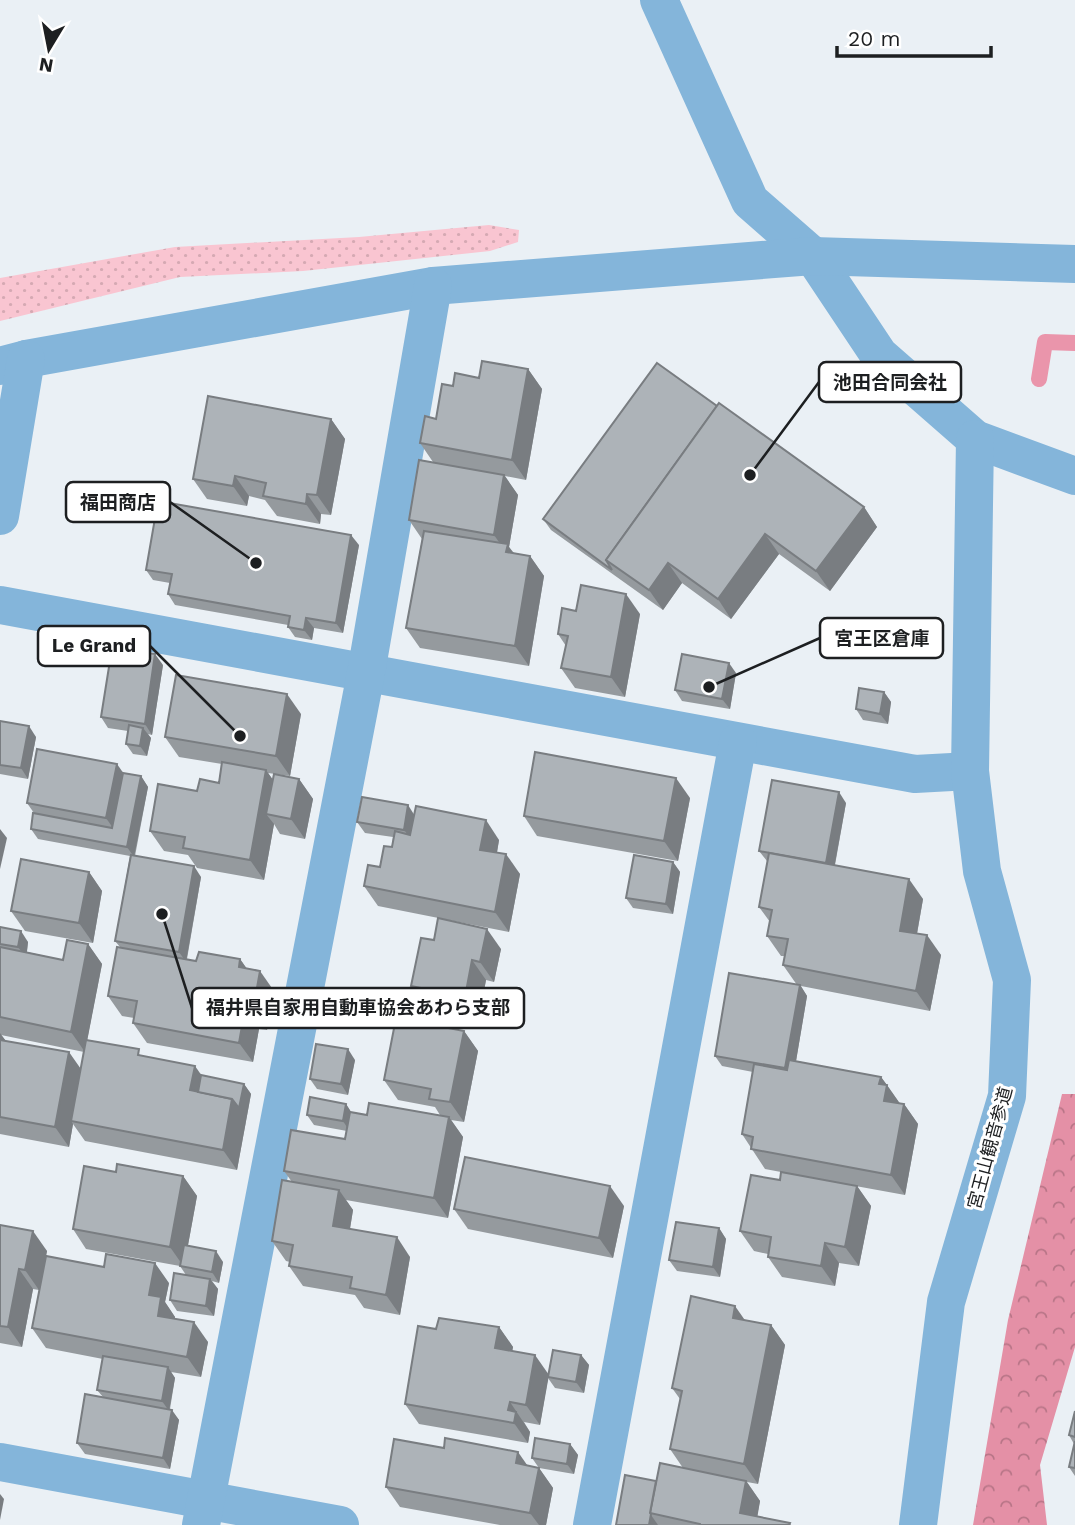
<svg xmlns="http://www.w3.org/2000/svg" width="1075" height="1525" font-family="'Work Sans','Noto Sans JP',sans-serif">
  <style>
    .grass { fill: url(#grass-dots) }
    .forest { fill: url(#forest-crowns) }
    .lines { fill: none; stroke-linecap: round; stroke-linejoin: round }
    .stream { stroke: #ea95ab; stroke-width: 16 }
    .minor { stroke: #84b5da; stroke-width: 38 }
    .wall { fill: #959a9e; fill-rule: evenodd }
    .shaded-wall { fill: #797d81 }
    .building { fill: #adb3b8; stroke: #797d81; stroke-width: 2 }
    .labels { text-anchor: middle; stroke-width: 6; stroke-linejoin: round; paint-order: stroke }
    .street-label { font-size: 18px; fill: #1d1f21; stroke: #fff }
    .leader { fill: none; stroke: #1d1f21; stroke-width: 2.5 }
    .callout-dot { fill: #1d1f21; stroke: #fff; stroke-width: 2.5 }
    .callout { fill: #fff; stroke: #1d1f21; stroke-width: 2.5 }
    .callout-label { font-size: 19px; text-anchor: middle; font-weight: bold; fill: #1d1f21 }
  </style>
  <defs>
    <pattern id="grass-dots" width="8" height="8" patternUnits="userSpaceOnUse" patternTransform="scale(1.75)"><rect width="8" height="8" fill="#f9c5d1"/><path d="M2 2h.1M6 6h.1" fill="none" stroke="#d5a9b3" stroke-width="1.8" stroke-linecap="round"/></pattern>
    <pattern id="forest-crowns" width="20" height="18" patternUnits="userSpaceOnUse" patternTransform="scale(1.75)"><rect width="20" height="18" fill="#e490a6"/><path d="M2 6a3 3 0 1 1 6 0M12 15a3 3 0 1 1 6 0" fill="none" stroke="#b87587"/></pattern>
  </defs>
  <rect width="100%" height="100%" fill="#eaf0f5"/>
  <path class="grass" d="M 489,225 L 519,230 L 518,242 L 490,251 L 303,271 L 180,277 L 0,321 L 0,278 L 175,247 L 359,237 Z"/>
  <path class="forest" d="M 1062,1094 L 1075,1094 L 1075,1347 L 1040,1465 L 1047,1525 L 973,1525 L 1008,1320 Z"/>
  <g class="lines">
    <path class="stream" d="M 1039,379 L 1045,342 L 1075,343"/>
    <g class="minor">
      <path d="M 659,0 L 750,201 L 813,256 L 879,355 L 975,439 L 1075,476"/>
      <path d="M 0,366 L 26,359 L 433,286 L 813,256 L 1075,264"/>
      <path d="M 0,516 L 26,359"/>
      <path d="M 0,605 L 915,774 L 970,771"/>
      <path d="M 0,1462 L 340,1525"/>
      <path d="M 201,1525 L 366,673 L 433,286"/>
      <path d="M 592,1525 L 738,742"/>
      <path d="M 918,1525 L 946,1302 L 1007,1096 L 1012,980 L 982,871 L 970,771 L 975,439"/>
    </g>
  </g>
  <g class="wall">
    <path d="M 528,369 L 542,389 L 526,480 L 505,476 L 518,495 L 509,547 L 514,553 L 530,556 L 544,576 L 529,666 L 420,648 L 406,628 L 422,539 L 409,520 L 433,462 L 420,443 L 436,419 L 453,386 L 479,378 Z"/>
    <path d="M 717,406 L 864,507 L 877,527 L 830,591 L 779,554 L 731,619 L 682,583 L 663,610 L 551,530 L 543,519 Z"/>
    <path d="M 331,419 L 345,439 L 331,515 L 321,514 L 320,524 L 277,516 L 265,500 L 249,496 L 247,506 L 207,499 L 193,479 Z"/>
    <path d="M 359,545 L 343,633 L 314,628 L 312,640 L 295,637 L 288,627 L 288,625 L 175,605 L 168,594 L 170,583 L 153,580 L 146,570 Z"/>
    <path d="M 576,611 L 640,614 L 625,697 L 575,688 L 561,668 L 566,646 L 558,634 Z"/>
    <path d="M 163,665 L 152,735 L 148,734 L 151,738 L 147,756 L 133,754 L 126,744 L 128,731 L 108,728 L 101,717 Z"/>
    <path d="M 736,673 L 730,709 L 682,701 L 675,690 Z"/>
    <path d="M 884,692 L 891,702 L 888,724 L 863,720 L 856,709 Z"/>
    <path d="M 301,714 L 290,776 L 268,773 L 273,780 L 299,779 L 313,799 L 305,839 L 280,834 L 274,824 L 264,880 L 197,868 L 188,855 L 164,851 L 150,831 L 197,791 L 219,783 L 222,764 L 179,757 L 165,737 Z"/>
    <path d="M 0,721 L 36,737 L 28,779 L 0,774 Z"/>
    <path d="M 123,773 L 141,776 L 148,787 L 135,856 L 201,877 L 187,959 L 196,961 L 240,959 L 247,969 L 274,991 L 267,1030 L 259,1029 L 253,1062 L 147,1043 L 133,1023 L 134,1018 L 122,1016 L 108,996 L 120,947 L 115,941 L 130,856 L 38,839 L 31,829 L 34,813 L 27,803 Z"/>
    <path d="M 690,798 L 678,861 L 537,836 L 524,816 Z"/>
    <path d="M 846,803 L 835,865 L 923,899 L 917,934 L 941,955 L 930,1011 L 801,986 L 807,996 L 796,1061 L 881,1077 L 900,1104 L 904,1104 L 918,1124 L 905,1195 L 828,1181 L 857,1186 L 871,1206 L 859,1266 L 839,1263 L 835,1286 L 782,1277 L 768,1257 L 768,1254 L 754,1251 L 740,1231 L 780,1180 L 781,1172 L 765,1169 L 742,1134 L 753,1072 L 722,1066 L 715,1056 L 797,985 L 783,965 L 785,956 L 781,956 L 767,936 L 770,922 L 759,907 L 768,862 L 767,861 L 759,851 Z"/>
    <path d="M 414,814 L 499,840 L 497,853 L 520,874 L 509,932 L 378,906 L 364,886 L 380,867 L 392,847 L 393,837 L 365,833 L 357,822 Z"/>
    <path d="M 673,862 L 680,872 L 673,914 L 633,908 L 626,898 Z"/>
    <path d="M 89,872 L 102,891 L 93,943 L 25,931 L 11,911 Z"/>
    <path d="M 0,927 L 28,942 L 27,952 L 63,960 L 88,944 L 102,964 L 87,1040 L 144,1056 L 201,1075 L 244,1084 L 251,1094 L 237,1170 L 85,1141 L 73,1124 L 69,1147 L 0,1134 ZM 1,1035 L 84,1052 L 81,1070 L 6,1041 Z"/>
    <path d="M 434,940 L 501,949 L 494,982 L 486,980 L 479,1017 L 425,1006 L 411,986 Z"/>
    <path d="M 464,1031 L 478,1051 L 464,1122 L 451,1120 L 463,1137 L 448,1218 L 346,1200 L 353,1210 L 350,1229 L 410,1257 L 400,1315 L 364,1308 L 355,1295 L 303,1286 L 289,1266 L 290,1262 L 286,1261 L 272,1241 L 292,1182 L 284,1171 L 345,1139 L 347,1131 L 314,1125 L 307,1115 L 346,1104 L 351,1112 L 367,1115 L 440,1115 L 435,1107 L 398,1100 L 384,1080 Z"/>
    <path d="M 355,1060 L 348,1095 L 317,1089 L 310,1079 Z"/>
    <path d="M 116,1172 L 183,1176 L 197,1196 L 188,1245 L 223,1262 L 219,1283 L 212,1281 L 218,1289 L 214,1316 L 177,1311 L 170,1300 L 186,1275 L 180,1266 L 86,1249 L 73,1229 Z"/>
    <path d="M 624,1206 L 613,1258 L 468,1229 L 454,1209 Z"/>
    <path d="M 0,1225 L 47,1251 L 39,1290 L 33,1289 L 22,1347 L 0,1343 Z"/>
    <path d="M 719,1228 L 726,1239 L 720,1277 L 677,1271 L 669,1260 Z"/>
    <path d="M 169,1283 L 165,1302 L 175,1317 L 175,1319 L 208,1342 L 201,1377 L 171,1372 L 175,1378 L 170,1409 L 179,1420 L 170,1469 L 85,1454 L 77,1443 L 103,1397 L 97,1390 L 103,1359 L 46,1348 L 32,1328 Z"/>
    <path d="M 745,1320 L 771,1325 L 785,1345 L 758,1484 L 747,1482 L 760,1501 L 757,1516 L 790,1523 L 791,1525 L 616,1525 L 656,1481 L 683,1468 L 670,1449 L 680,1399 L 672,1388 Z"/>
    <path d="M 499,1327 L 513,1347 L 512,1351 L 548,1374 L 581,1355 L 589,1365 L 584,1393 L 555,1388 L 548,1378 L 540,1425 L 524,1422 L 530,1432 L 528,1443 L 419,1424 L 405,1404 L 436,1329 Z"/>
    <path d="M 1075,1411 L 1075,1476 L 1069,1467 L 1074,1444 L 1069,1435 Z"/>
    <path d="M 570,1444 L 578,1455 L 574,1474 L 539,1468 L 553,1488 L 546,1525 L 500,1525 L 400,1507 L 386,1487 L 444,1448 L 539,1468 L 532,1458 Z"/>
  </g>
  <g class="shaded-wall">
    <path d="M 528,369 L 542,389 L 526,480 L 512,460 Z"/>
    <path d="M 331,419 L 345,439 L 331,515 L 317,495 Z"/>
    <path d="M 504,475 L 518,495 L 509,547 L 521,564 L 520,572 L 494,535 Z"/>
    <path d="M 235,476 L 249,496 L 247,506 L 233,486 Z"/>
    <path d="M 307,494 L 321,514 L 320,524 L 306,504 Z"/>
    <path d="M 864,507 L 877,527 L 830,591 L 816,571 Z"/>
    <path d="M 765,534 L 779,554 L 731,619 L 718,599 Z"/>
    <path d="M 351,535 L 359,545 L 343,633 L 336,623 Z"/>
    <path d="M 530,556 L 544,576 L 529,666 L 515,646 Z"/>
    <path d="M 668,563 L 682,583 L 663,610 L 649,590 Z"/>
    <path d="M 626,594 L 640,614 L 625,697 L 611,677 Z"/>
    <path d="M 306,618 L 314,628 L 312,640 L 304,630 Z"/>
    <path d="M 155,654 L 163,665 L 152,735 L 145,724 Z"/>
    <path d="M 729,663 L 736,673 L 730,709 L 722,699 Z"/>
    <path d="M 884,692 L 891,702 L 888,724 L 880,714 Z"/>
    <path d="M 287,694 L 301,714 L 290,776 L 276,756 Z"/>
    <path d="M 29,726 L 36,737 L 28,779 L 21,768 Z"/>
    <path d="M 143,728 L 151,738 L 147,756 L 140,746 Z"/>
    <path d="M 117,764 L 131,784 L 120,838 L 106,818 Z"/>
    <path d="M 266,770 L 280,790 L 266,814 L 274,824 L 264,880 L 250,860 Z"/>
    <path d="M 141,776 L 148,787 L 134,857 L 127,847 Z"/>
    <path d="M 676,778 L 690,798 L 678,861 L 664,841 Z"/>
    <path d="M 299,779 L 313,799 L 305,839 L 291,819 Z"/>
    <path d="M 839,792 L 846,803 L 833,874 L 826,863 Z"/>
    <path d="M 408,805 L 415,816 L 412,840 L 404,830 Z"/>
    <path d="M 486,820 L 499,840 L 494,869 L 480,850 Z"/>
    <path d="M 0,829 L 7,838 L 0,869 Z"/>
    <path d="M 506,854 L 520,874 L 509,932 L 495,912 Z"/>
    <path d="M 673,862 L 680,872 L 673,914 L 666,904 Z"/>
    <path d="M 194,866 L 201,877 L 186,962 L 179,952 Z"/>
    <path d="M 89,872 L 102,891 L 93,943 L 79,923 Z"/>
    <path d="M 909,879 L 923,899 L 914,950 L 900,931 Z"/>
    <path d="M 487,929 L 501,949 L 494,982 L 480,962 Z"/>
    <path d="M 21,931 L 28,942 L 26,958 L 18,947 Z"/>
    <path d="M 927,935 L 941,955 L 930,1011 L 916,991 Z"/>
    <path d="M 88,944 L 102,964 L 85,1052 L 71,1032 Z"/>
    <path d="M 240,959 L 254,979 L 239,967 Z"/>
    <path d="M 472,960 L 486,980 L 479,1017 L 465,997 Z"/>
    <path d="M 260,971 L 274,991 L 267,1030 L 253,1010 Z"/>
    <path d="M 800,985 L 807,996 L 793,1079 L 785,1068 Z"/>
    <path d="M 245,1009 L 259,1029 L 253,1062 L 239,1043 Z"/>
    <path d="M 464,1031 L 478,1051 L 464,1122 L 450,1102 Z"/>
    <path d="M 0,1033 L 11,1048 L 0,1046 Z"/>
    <path d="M 348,1049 L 355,1060 L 348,1095 L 341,1084 Z"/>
    <path d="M 69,1052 L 83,1072 L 71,1121 L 73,1124 L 69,1147 L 55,1127 Z"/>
    <path d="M 195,1066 L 209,1086 L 205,1101 L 190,1090 Z"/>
    <path d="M 881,1077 L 887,1085 L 901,1105 L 884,1101 L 879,1084 Z"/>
    <path d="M 244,1084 L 251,1094 L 237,1170 L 223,1150 L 232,1099 Z"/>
    <path d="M 346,1104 L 353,1115 L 350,1132 L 343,1121 Z"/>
    <path d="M 904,1104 L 918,1124 L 905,1195 L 891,1175 Z"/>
    <path d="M 449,1117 L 463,1137 L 448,1218 L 434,1198 Z"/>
    <path d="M 183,1176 L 197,1196 L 184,1267 L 170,1247 Z"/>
    <path d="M 610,1186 L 624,1206 L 613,1258 L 599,1238 Z"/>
    <path d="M 857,1186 L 871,1206 L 859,1266 L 845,1247 Z"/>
    <path d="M 339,1190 L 353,1210 L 347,1246 L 333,1226 Z"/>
    <path d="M 719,1228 L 726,1239 L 720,1277 L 713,1267 Z"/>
    <path d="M 33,1231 L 47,1251 L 39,1290 L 25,1270 Z"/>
    <path d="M 397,1237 L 410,1257 L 400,1315 L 386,1295 Z"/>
    <path d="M 825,1243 L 839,1263 L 835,1286 L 821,1266 Z"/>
    <path d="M 216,1251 L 223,1262 L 219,1283 L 212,1272 Z"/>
    <path d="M 155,1263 L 169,1283 L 165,1302 L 175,1317 L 172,1336 L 158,1316 L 149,1295 Z"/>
    <path d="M 19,1269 L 33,1289 L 22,1347 L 8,1327 Z"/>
    <path d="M 210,1279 L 218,1289 L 214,1316 L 206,1306 Z"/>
    <path d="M 735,1306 L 749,1326 L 733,1318 Z"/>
    <path d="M 194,1322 L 208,1342 L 201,1377 L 187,1357 Z"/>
    <path d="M 771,1325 L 785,1345 L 758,1484 L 744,1464 Z"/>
    <path d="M 499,1327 L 513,1347 L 509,1368 L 495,1348 Z"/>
    <path d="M 535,1355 L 549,1375 L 540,1425 L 526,1405 Z"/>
    <path d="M 581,1355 L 589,1365 L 584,1393 L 576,1382 Z"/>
    <path d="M 168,1367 L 175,1378 L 169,1411 L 162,1401 Z"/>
    <path d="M 510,1402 L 530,1432 L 528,1443 L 514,1423 L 508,1410 Z"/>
    <path d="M 172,1410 L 179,1420 L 170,1469 L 163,1458 Z"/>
    <path d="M 570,1444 L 578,1455 L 574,1474 L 567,1464 Z"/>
    <path d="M 518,1452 L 532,1472 L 516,1463 Z"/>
    <path d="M 539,1468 L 553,1488 L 546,1525 L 539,1525 L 530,1513 Z"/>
    <path d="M 746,1481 L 760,1501 L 756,1525 L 740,1513 Z"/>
    <path d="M 0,1494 L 4,1499 L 0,1520 Z"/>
    <path d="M 651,1515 L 658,1525 L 649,1525 Z"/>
  </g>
  <g class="building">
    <path d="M 482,361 L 528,369 L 512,460 L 420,443 L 425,416 L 436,419 L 442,384 L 453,386 L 455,373 L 479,378 Z"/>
    <path d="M 657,363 L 717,406 L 606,560 L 612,570 L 543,519 Z"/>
    <path d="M 208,396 L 331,419 L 317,495 L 307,494 L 306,504 L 263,496 L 266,483 L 235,476 L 233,486 L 193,479 Z"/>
    <path d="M 719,403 L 864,507 L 816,571 L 765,534 L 718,599 L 668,563 L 649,590 L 606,560 Z"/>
    <path d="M 419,460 L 504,475 L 494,535 L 409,520 Z"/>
    <path d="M 158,501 L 351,535 L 336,623 L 306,618 L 304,630 L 288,627 L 290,616 L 168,594 L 172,574 L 146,570 Z"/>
    <path d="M 424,531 L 508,544 L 506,552 L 530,556 L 515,646 L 406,628 Z"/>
    <path d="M 581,585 L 626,594 L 611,677 L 561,668 L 568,636 L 558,634 L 562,608 L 576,611 Z"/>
    <path d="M 112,648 L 155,654 L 145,724 L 101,717 Z"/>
    <path d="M 682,654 L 729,663 L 722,699 L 675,690 Z"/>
    <path d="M 176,675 L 287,694 L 276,756 L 165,737 Z"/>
    <path d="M 859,688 L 884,692 L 880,714 L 856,709 Z"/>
    <path d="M 0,721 L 29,726 L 21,768 L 0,765 Z"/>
    <path d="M 129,725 L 143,728 L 140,746 L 126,744 Z"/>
    <path d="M 37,749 L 117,764 L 106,818 L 27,803 Z"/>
    <path d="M 535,752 L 676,778 L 664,841 L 524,816 Z"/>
    <path d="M 222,762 L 266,770 L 250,860 L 183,848 L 185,837 L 150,831 L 158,784 L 197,791 L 200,779 L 219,783 Z"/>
    <path d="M 123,773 L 141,776 L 127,847 L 31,829 L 33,813 L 112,828 Z"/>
    <path d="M 274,774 L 299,779 L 291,819 L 266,814 Z"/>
    <path d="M 772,780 L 839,792 L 826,863 L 759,851 Z"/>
    <path d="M 362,797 L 408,805 L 404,830 L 357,822 Z"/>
    <path d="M 416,806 L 486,820 L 480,850 L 506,854 L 495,912 L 364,886 L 368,865 L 380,867 L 384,846 L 392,847 L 395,831 L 410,835 Z"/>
    <path d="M 769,853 L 909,879 L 900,931 L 927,935 L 916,991 L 783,965 L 788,939 L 767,936 L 772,910 L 759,907 Z"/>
    <path d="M 131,855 L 194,866 L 179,952 L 115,941 Z"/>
    <path d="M 634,855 L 673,862 L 666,904 L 626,898 Z"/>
    <path d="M 21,859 L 89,872 L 79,923 L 11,911 Z"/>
    <path d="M 438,918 L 487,929 L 480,962 L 472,960 L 465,997 L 411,986 L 421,938 L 434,940 Z"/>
    <path d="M 0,927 L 21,931 L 18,947 L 0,944 Z"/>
    <path d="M 67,940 L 88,944 L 71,1032 L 0,1017 L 0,947 L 63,960 Z"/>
    <path d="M 117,947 L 196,961 L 199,952 L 240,959 L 239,967 L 260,971 L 253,1010 L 245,1009 L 239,1043 L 133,1023 L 137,1001 L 108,996 Z"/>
    <path d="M 729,973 L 800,985 L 785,1068 L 715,1056 Z"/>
    <path d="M 396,1018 L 464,1031 L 450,1102 L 429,1099 L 431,1089 L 384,1080 Z"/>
    <path d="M 0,1040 L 69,1052 L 55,1127 L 0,1117 Z"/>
    <path d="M 86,1040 L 139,1049 L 138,1055 L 195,1066 L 190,1090 L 232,1099 L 223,1150 L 71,1121 Z"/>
    <path d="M 316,1044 L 348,1049 L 341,1084 L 310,1079 Z"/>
    <path d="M 789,1060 L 881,1077 L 879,1084 L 887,1085 L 884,1101 L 904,1104 L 891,1175 L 751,1149 L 753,1137 L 742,1134 L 754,1064 L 787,1070 Z"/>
    <path d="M 201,1075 L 244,1084 L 239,1108 L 232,1099 L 198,1092 Z"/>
    <path d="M 310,1097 L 346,1104 L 343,1121 L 307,1115 Z"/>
    <path d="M 369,1103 L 449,1117 L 434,1198 L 284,1171 L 291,1130 L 345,1139 L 350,1112 L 367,1115 Z"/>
    <path d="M 465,1157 L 610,1186 L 599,1238 L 454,1209 Z"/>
    <path d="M 117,1164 L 183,1176 L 170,1247 L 73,1229 L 84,1166 L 116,1172 Z"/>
    <path d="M 781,1172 L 857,1186 L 845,1247 L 825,1243 L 821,1266 L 768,1257 L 771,1237 L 740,1231 L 751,1175 L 780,1180 Z"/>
    <path d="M 282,1180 L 339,1190 L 333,1226 L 397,1237 L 386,1295 L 350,1288 L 352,1277 L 289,1266 L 293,1245 L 272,1241 Z"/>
    <path d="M 676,1222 L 719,1228 L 713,1267 L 669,1260 Z"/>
    <path d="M 0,1225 L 33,1231 L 25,1270 L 19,1269 L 8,1327 L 0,1326 Z"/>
    <path d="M 184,1245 L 216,1251 L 212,1272 L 180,1266 Z"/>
    <path d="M 106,1254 L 155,1263 L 149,1295 L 161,1297 L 158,1316 L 194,1322 L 187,1357 L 32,1328 L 46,1256 L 104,1267 Z"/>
    <path d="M 174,1273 L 210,1279 L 206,1306 L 170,1300 Z"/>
    <path d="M 691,1296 L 735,1306 L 733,1318 L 771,1325 L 744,1464 L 670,1449 L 682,1391 L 672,1388 Z"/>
    <path d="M 439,1318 L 499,1327 L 495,1348 L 535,1355 L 526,1405 L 510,1402 L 508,1410 L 516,1412 L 514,1423 L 405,1404 L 418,1326 L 436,1329 Z"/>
    <path d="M 553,1350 L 581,1355 L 576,1382 L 548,1377 Z"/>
    <path d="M 103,1356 L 168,1367 L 162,1401 L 97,1390 Z"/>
    <path d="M 85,1394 L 172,1410 L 163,1458 L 77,1443 Z"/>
    <path d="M 1075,1411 L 1075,1437 L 1069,1435 Z"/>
    <path d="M 445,1438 L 518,1452 L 516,1463 L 539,1468 L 530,1513 L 386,1487 L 394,1439 L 444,1448 Z"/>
    <path d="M 535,1438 L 570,1444 L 567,1464 L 532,1458 Z"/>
    <path d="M 1075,1441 L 1075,1468 L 1069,1467 Z"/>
    <path d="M 660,1463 L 746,1481 L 740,1513 L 790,1523 L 789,1525 L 700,1525 L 700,1524 L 650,1513 Z"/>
    <path d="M 625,1475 L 656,1481 L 650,1513 L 651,1514 L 649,1525 L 616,1525 Z"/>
  </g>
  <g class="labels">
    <g class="street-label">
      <text transform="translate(990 1148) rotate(-75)" y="6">宮王山観音参道</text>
    </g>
  </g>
  <path class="leader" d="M750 475L819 382M256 563L170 502M709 687L820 638M240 736L150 646M162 914L192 1008"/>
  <g class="callout-dot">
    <circle cx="750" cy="475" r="7"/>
    <circle cx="256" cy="563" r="7"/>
    <circle cx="709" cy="687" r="7"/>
    <circle cx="240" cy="736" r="7"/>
    <circle cx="162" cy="914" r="7"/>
  </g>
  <g class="callout">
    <rect x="819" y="362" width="142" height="40" rx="7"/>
    <rect x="66" y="482" width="104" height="40" rx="7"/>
    <rect x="820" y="618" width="123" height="40" rx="7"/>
    <rect x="38" y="626" width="112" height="40" rx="7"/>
    <rect x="192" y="988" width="332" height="40" rx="7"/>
  </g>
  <g class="callout-label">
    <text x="890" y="389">池田合同会社</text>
    <text x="118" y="509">福田商店</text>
    <text x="882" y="645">宮王区倉庫</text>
    <text x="94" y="652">Le Grand</text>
    <text x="358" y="1014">福井県自家用自動車協会あわら支部</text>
  </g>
  <g transform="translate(49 49) rotate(190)" stroke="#ffffff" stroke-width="5" paint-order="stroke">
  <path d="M0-5L12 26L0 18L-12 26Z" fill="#1d1f21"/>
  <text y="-10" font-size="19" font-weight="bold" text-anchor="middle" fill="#1d1f21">N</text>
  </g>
  <path d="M837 46v10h154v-10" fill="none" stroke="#1d1f21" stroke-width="3.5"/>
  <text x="848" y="46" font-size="21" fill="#1d1f21" stroke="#ffffff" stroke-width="5" paint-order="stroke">20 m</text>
</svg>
